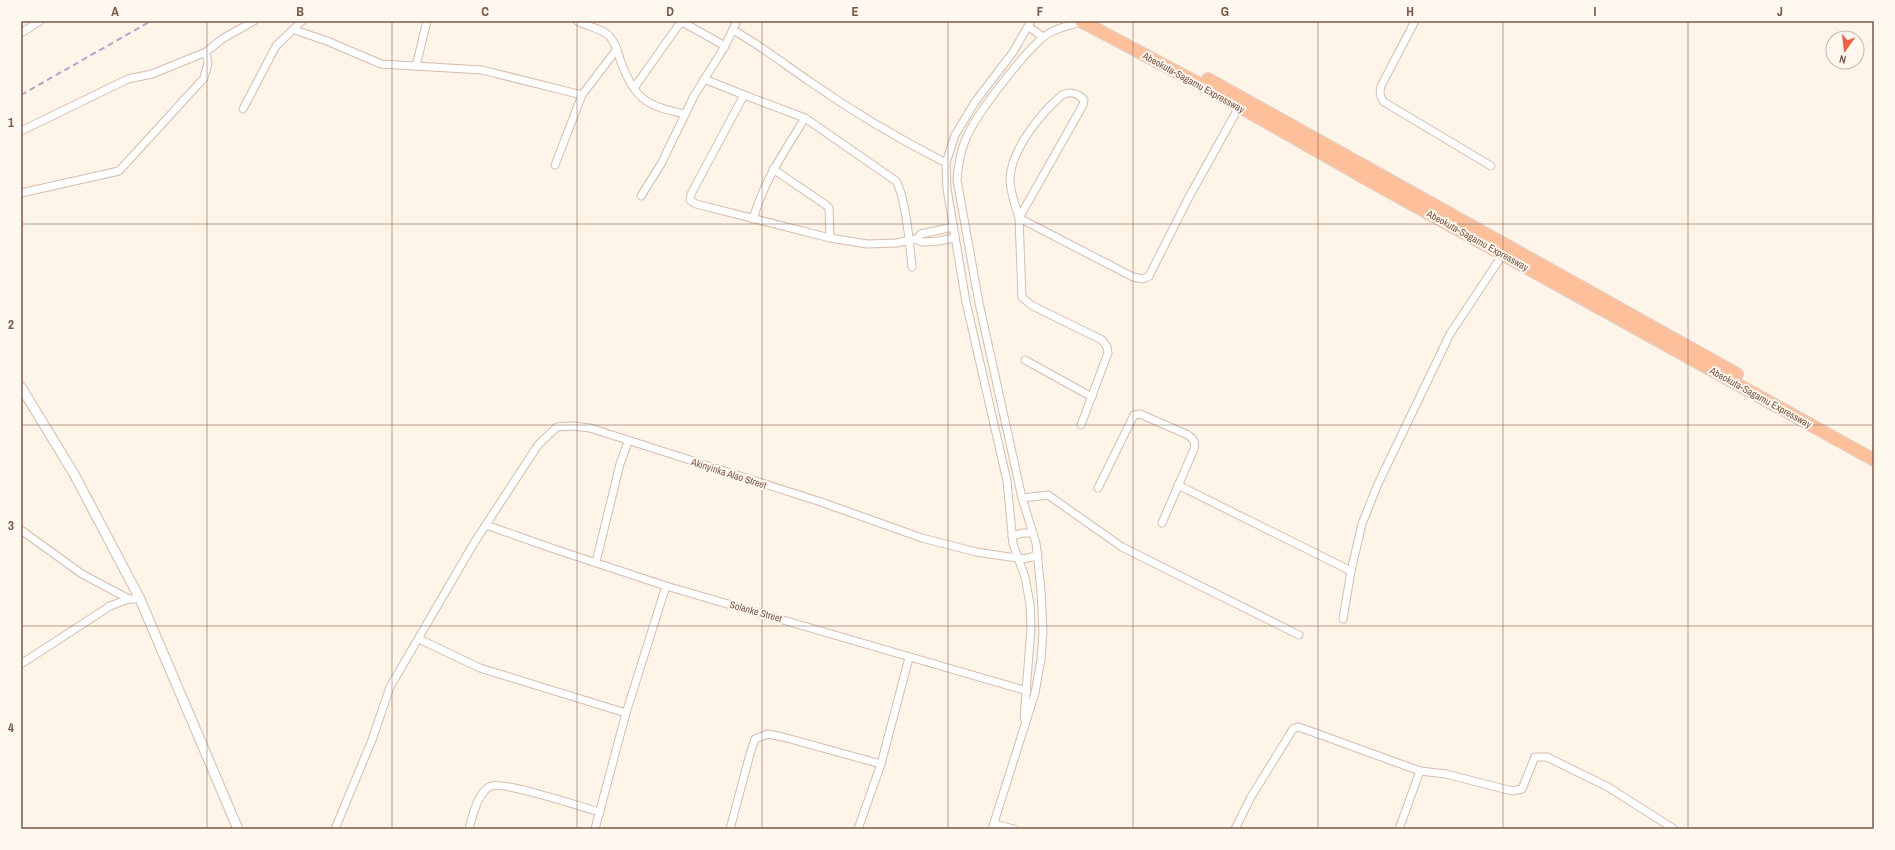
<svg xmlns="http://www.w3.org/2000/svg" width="1895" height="850" font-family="'Archivo Narrow',sans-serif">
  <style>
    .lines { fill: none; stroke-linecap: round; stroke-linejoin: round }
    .minor-casing { stroke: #d5bdae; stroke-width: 9 }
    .tertiary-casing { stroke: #d5bdae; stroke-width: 11 }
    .trunk-casing { stroke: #ddd3cf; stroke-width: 14 }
    .minor { stroke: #fff; stroke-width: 7 }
    .tertiary { stroke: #fff; stroke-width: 9 }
    .trunk { stroke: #fec09a; stroke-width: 12 }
    .rail { stroke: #b6a3cb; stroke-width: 2; stroke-dasharray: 6 4; stroke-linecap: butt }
    .grid { fill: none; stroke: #7c5748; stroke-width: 1; stroke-opacity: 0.55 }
    .labels { text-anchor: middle; stroke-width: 4; stroke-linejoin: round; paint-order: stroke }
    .street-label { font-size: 10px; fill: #7c5748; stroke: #fff8ef }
    .neatline { fill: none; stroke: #7c5748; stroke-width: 1.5 }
    .grid-label { font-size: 13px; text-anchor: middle; font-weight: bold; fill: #7c5748 }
  </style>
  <rect width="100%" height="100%" fill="#fef4e7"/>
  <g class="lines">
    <defs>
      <g id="minor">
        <path d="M 577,21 C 588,27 602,28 610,37 C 616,43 618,54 621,62 C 635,100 647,106 685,114"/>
        <path d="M 1415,21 L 1381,86 C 1379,93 1380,97 1384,102 L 1491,166"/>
        <path d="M 1029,27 L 1043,37"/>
        <path d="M 295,30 L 327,41 L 381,64 L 482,70 L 582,95"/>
        <path d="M 733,30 C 760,45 784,64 809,81 C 853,112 899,139 946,163"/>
        <path d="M 21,33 L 40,21"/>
        <path d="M 416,66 L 427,21"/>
        <path d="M 704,79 L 744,95 L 691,194 L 690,200 L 696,204 L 830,238 L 867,244 L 896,243 L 916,239 L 922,242 L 939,241 L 954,238"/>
        <path d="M 634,88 L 680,23 L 684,23 L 725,46"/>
        <path d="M 744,95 L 805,118 L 896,181 C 906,198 910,247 912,267"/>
        <path d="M 243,109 L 276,46 L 302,21"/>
        <path d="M 21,131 L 128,79 L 152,74 L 206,52"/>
        <path d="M 555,165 L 582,95 L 617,49"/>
        <path d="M 773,169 L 826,205 L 829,208 L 830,238"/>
        <path d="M 21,193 L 119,171 L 204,78 L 208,63 L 206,52 L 222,39 L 254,21"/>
        <path d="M 641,196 L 661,164 L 694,96 L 725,46 L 737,21"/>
        <path d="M 753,219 C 764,181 784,152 805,118"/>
        <path d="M 916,239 L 921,234 L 953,227"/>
        <path d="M 1025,360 L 1092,397"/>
        <path d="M 1081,425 L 1108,353 L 1107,347 L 1102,340 L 1031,305 L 1022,297 L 1019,218 L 1083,105 L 1084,100 C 1078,93 1070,91 1062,95 C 1040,114 1009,152 1010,182 C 1011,194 1016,207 1019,218 L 1133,277 L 1143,279 L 1149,276 L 1189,197 L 1239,107"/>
        <path d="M 1178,485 L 1351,571"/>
        <path d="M 1098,488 L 1134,415 L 1140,414 L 1186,434 C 1193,438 1196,441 1194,449 L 1162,523"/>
        <path d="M 1022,498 L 1048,495 L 1122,547 L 1299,635"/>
        <path d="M 486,525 L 557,550 L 666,586 L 1027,691"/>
        <path d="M 21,530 L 82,574 L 129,599 L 140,599"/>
        <path d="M 1012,536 L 1022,533 L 1033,533"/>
        <path d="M 596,562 L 620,464 L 628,442"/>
        <path d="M 1343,619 L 1351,571 L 1362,524 L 1377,486 L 1450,334 L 1503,254"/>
        <path d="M 419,639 L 480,668 L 626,713"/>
        <path d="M 21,664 L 110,606 L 129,599"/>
        <path d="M 1024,718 L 1031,628 L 1030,604 L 1025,577 L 1013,544 L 1007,481 L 966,302 L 947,189 L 946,163 L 955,135 L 975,102 L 1013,52 L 1031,21"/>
        <path d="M 994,824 L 1014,829"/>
        <path d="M 335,829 L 372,740 L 390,687 L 474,543 L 538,445 L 557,427 L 572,426 L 590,428 L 821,502 L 922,538 L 976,552 L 1023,559 L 1032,557 L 1038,554"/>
        <path d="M 469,829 C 472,817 478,791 491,786 C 504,781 581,807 600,812"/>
        <path d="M 595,829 L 626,713 L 666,586"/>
        <path d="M 730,829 L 750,754 L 755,739 L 768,734 L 783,737 L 881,764"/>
        <path d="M 858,829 L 881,764 L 909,658"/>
        <path d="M 992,829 L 1035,693 L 1041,659 L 1043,632 L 1041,591 L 1036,543 L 1022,498 L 979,303 L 957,180 C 958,167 960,153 965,141 C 974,116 1022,56 1042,38 C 1054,28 1071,25 1085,21"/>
        <path d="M 1235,829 L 1251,797 L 1293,729 L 1298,727 L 1310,731 L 1420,771"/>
        <path d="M 1399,829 L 1420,771 L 1446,774 L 1512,791 L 1522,789 L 1535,757 L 1547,757 L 1608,787 L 1674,829"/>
      </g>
      <path id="tertiary" d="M 21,387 L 74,474 L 140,599 L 238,829"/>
      <g id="trunk">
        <path d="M 1081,21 L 1205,87 L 1370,181 L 1874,460"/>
        <path d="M 1208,79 L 1737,374"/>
      </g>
    </defs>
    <use href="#minor" class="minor-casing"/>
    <use href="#tertiary" class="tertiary-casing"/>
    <use href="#trunk" class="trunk-casing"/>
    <use href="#minor" class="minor"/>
    <use href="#tertiary" class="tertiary"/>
    <use href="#trunk" class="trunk"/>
    <path class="rail" d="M 21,95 L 151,21"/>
  </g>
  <path class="grid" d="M 207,21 L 207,829M 392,21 L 392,829M 577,21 L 577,829M 762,21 L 762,829M 948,21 L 948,829M 1133,21 L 1133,829M 1318,21 L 1318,829M 1503,21 L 1503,829M 1688,21 L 1688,829M 21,224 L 1874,224M 21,425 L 1874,425M 21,626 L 1874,626"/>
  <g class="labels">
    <g class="street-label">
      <text transform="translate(1194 82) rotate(29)" y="4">Abeokuta-Sagamu Expressway</text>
      <text transform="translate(1478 240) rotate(29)" y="4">Abeokuta-Sagamu Expressway</text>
      <text transform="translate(1761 397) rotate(29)" y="4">Abeokuta-Sagamu Expressway</text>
      <text transform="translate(729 473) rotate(18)" y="4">Akinyinka Alao Street</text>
      <text transform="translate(756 611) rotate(16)" y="4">Solanke Street</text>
    </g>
  </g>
  <rect width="1895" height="850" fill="none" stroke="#fff8ef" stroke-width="44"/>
  <g transform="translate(1845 50) rotate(194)"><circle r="19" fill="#fff8ef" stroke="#cbb8ac"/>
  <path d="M0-3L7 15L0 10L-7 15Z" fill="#f45d41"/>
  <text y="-6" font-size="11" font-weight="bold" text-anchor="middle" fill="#7c5748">N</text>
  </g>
  <rect x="22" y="22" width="1851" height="806" class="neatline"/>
  <g class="grid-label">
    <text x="115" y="16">A</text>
    <text x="300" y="16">B</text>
    <text x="485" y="16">C</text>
    <text x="670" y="16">D</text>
    <text x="855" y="16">E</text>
    <text x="1040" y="16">F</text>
    <text x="1225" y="16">G</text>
    <text x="1410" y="16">H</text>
    <text x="1595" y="16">I</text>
    <text x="1780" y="16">J</text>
    <text x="11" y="127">1</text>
    <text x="11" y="329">2</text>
    <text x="11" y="530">3</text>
    <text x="11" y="732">4</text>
  </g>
</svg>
